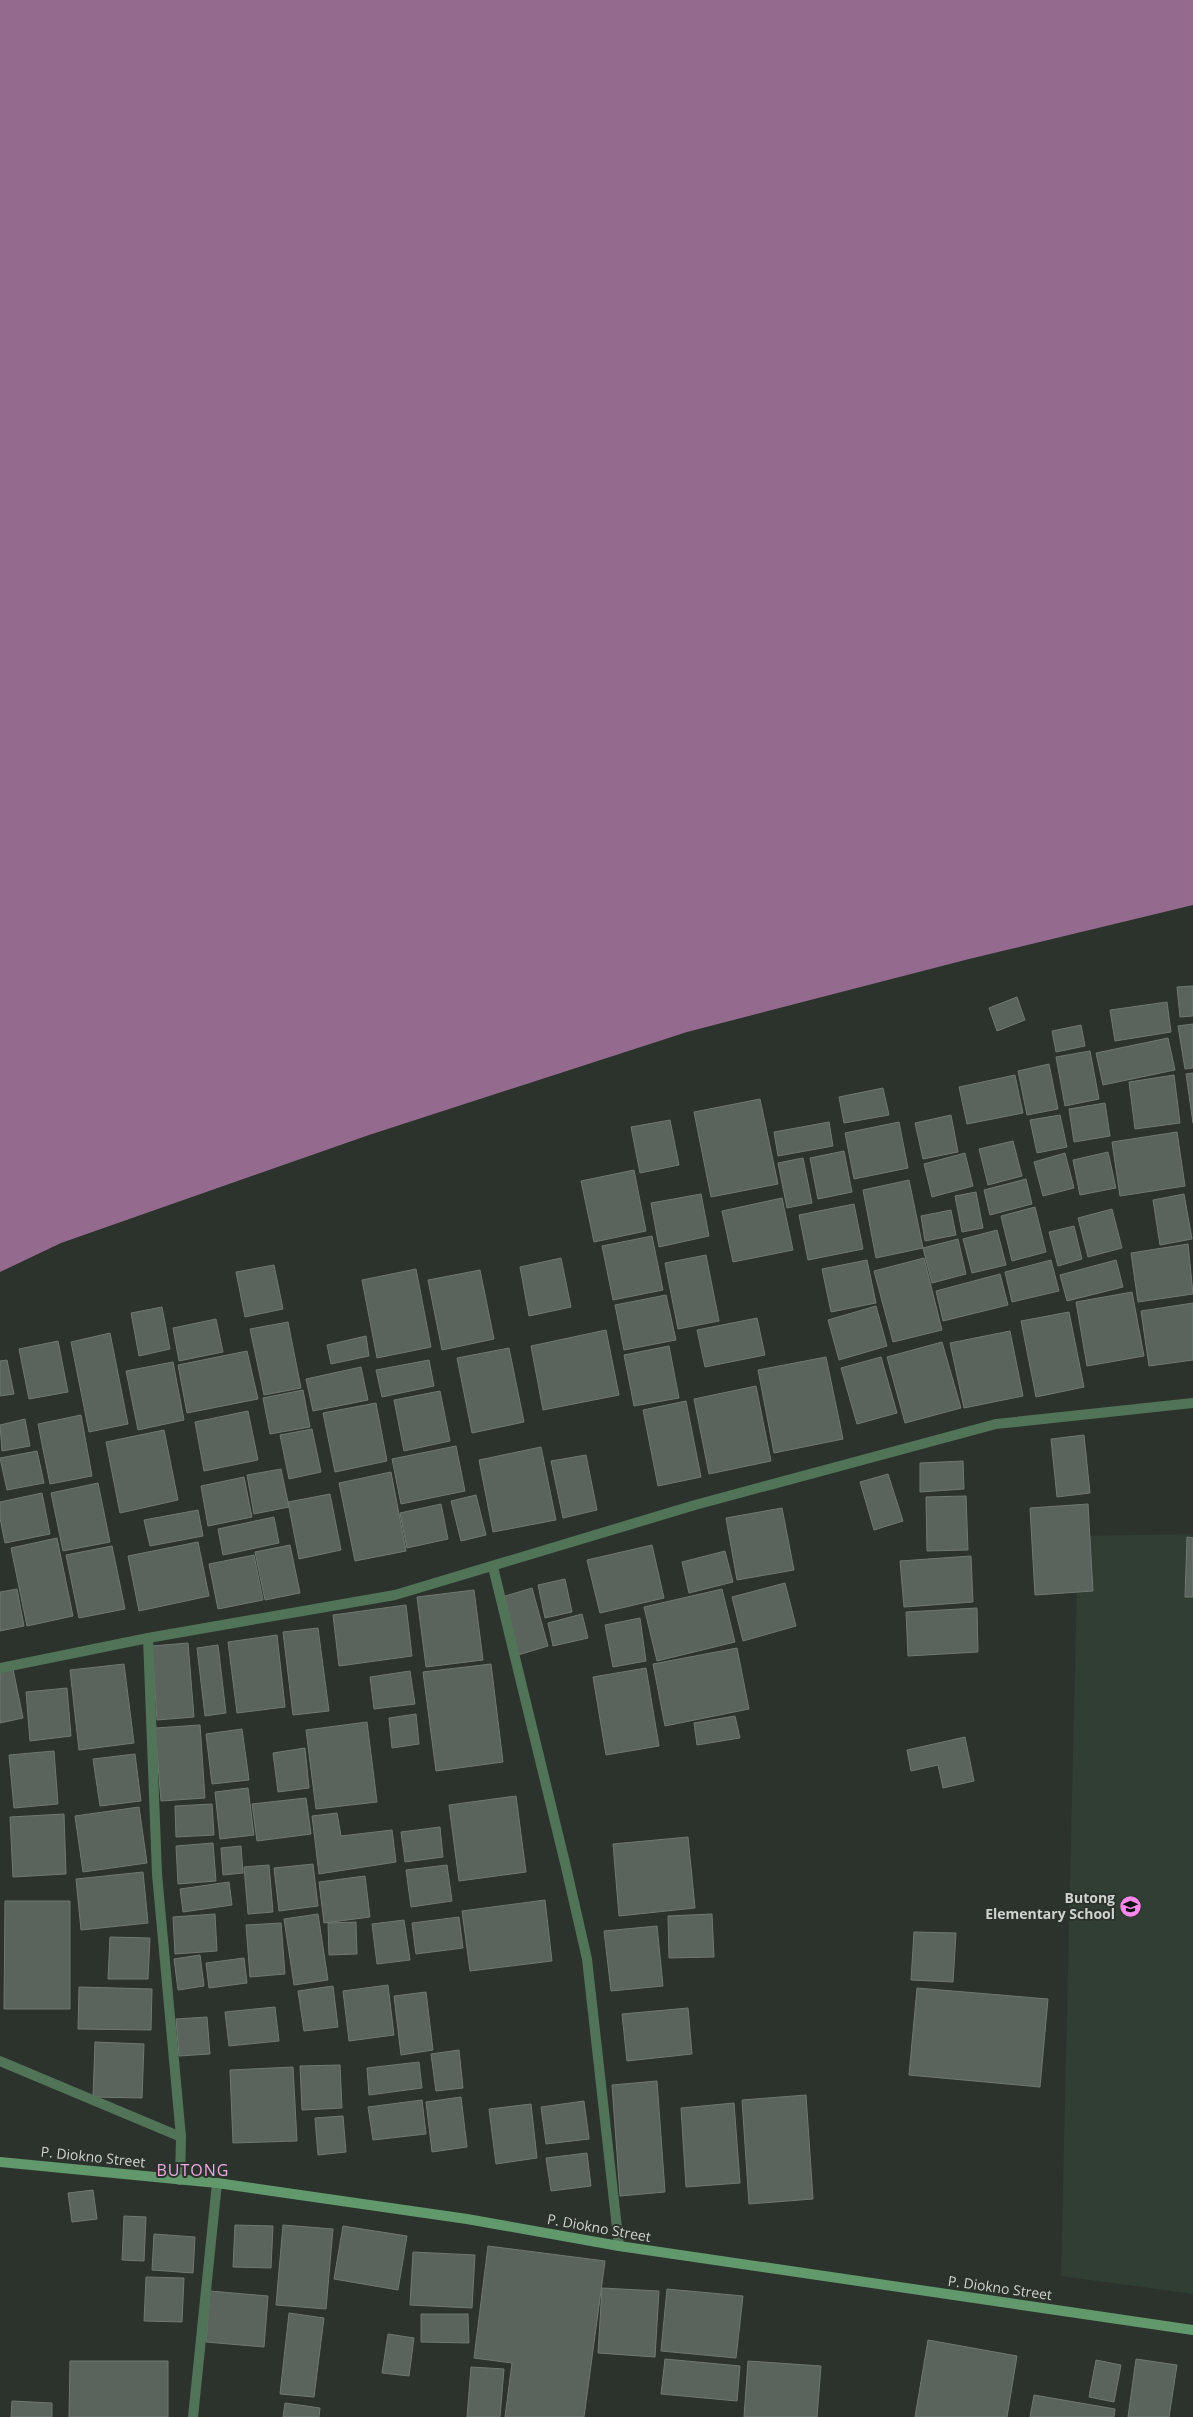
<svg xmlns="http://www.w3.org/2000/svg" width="1193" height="2417" font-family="'Open Sans',sans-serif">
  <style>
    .built { fill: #313e34 }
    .water { fill: #946b8e }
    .building { fill: #5b645c; stroke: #707871 }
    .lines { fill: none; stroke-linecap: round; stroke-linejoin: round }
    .minor { stroke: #517458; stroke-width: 10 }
    .secondary { stroke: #61996d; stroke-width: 10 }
    .labels { text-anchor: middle; stroke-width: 4; stroke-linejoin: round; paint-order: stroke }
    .poi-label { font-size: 14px; font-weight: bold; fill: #cfd3cf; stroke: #2c332d; text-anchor: end }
    .street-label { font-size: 14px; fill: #cfd3cf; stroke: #2c332d }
    .quarter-label { font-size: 16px; letter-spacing: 1px; fill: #e9abe0; stroke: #2c332d }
  </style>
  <rect width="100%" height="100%" fill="#2c332d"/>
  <path class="built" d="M 1193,1534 L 1193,2294 L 1061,2276 L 1078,1536 Z"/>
  <path class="water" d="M 0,0 L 1193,0 L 1193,905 L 969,959 L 687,1032 L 369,1135 L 61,1243 L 0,1272 Z"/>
  <g class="building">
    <path d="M 1193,986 L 1193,1016 L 1180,1017 L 1177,987 Z"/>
    <path d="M 1017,997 L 1025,1020 L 997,1031 L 989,1008 Z"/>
    <path d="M 1167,1002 L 1171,1032 L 1115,1041 L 1110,1010 Z"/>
    <path d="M 1193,1024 L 1193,1068 L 1185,1069 L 1178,1026 Z"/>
    <path d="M 1081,1025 L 1085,1046 L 1056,1052 L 1052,1031 Z"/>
    <path d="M 1168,1038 L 1175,1070 L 1103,1085 L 1096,1053 Z"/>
    <path d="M 1090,1051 L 1099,1099 L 1065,1106 L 1056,1057 Z"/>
    <path d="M 1049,1064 L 1058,1109 L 1027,1115 L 1018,1071 Z"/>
    <path d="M 1193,1073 L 1193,1123 L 1186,1074 Z"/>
    <path d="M 1015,1075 L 1023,1113 L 967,1124 L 959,1087 Z"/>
    <path d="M 1174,1075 L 1180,1123 L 1135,1129 L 1129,1082 Z"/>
    <path d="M 883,1088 L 889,1115 L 844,1123 L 839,1097 Z"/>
    <path d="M 760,1099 L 778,1184 L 711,1197 L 694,1112 Z"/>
    <path d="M 1105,1103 L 1110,1136 L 1074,1142 L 1069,1109 Z"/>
    <path d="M 951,1115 L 958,1152 L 923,1159 L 915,1123 Z"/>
    <path d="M 1060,1115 L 1067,1147 L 1037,1153 L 1030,1120 Z"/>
    <path d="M 670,1120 L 679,1165 L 640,1173 L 631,1127 Z"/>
    <path d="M 829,1122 L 833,1146 L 778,1156 L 774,1132 Z"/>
    <path d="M 899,1122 L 908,1168 L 854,1179 L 845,1133 Z"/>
    <path d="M 1177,1132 L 1185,1186 L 1120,1196 L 1112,1142 Z"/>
    <path d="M 1013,1141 L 1022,1176 L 988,1185 L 979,1149 Z"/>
    <path d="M 844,1151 L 852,1192 L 818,1199 L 810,1158 Z"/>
    <path d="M 1108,1152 L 1116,1188 L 1080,1195 L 1073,1160 Z"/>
    <path d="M 965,1153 L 973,1186 L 932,1197 L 924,1164 Z"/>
    <path d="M 1065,1153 L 1074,1188 L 1043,1196 L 1034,1162 Z"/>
    <path d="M 803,1158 L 812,1203 L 787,1208 L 778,1163 Z"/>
    <path d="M 634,1170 L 646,1231 L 594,1242 L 581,1181 Z"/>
    <path d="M 1026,1179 L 1032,1204 L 990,1215 L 984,1190 Z"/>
    <path d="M 909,1180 L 923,1248 L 876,1258 L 863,1190 Z"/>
    <path d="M 976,1192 L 983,1228 L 962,1232 L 955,1196 Z"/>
    <path d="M 701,1194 L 709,1236 L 659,1247 L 651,1203 Z"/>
    <path d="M 1184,1194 L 1192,1239 L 1160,1245 L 1153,1200 Z"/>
    <path d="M 782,1198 L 793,1250 L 733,1262 L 722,1211 Z"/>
    <path d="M 854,1204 L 863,1249 L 808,1260 L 799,1215 Z"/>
    <path d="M 1035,1207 L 1046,1252 L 1012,1261 L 1001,1216 Z"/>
    <path d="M 1112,1209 L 1122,1248 L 1088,1257 L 1078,1218 Z"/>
    <path d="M 951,1210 L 956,1235 L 925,1241 L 921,1216 Z"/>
    <path d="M 1074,1226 L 1082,1259 L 1058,1266 L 1049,1232 Z"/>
    <path d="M 997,1230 L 1006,1265 L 972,1273 L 963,1239 Z"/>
    <path d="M 652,1236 L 663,1290 L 613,1300 L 602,1246 Z"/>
    <path d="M 958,1239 L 966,1274 L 932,1283 L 923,1248 Z"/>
    <path d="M 1188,1244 L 1193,1294 L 1138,1302 L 1131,1253 Z"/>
    <path d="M 706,1255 L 719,1321 L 678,1329 L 665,1263 Z"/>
    <path d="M 561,1258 L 571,1307 L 529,1316 L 520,1267 Z"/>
    <path d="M 924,1258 L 942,1330 L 893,1342 L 874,1271 Z"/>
    <path d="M 867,1260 L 876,1303 L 831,1312 L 822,1269 Z"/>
    <path d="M 1051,1260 L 1059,1291 L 1012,1302 L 1005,1272 Z"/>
    <path d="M 1116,1260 L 1123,1287 L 1067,1301 L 1060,1275 Z"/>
    <path d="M 274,1265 L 283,1309 L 245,1317 L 236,1272 Z"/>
    <path d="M 416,1269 L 431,1347 L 377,1358 L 362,1280 Z"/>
    <path d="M 480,1270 L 494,1339 L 442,1350 L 428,1280 Z"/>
    <path d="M 1000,1274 L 1008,1305 L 943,1321 L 936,1291 Z"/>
    <path d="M 1132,1292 L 1144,1356 L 1087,1366 L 1076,1302 Z"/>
    <path d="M 666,1295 L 676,1340 L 624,1350 L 615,1305 Z"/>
    <path d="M 1193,1303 L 1193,1360 L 1149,1366 L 1141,1311 Z"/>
    <path d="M 876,1306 L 887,1346 L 839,1360 L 828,1320 Z"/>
    <path d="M 162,1307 L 170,1349 L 139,1356 L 131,1313 Z"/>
    <path d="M 1069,1312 L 1084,1387 L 1036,1397 L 1021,1321 Z"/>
    <path d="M 757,1318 L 765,1355 L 705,1367 L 697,1330 Z"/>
    <path d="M 216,1319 L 223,1352 L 179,1361 L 173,1328 Z"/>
    <path d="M 288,1322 L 301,1388 L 264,1395 L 250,1329 Z"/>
    <path d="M 606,1330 L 619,1395 L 543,1410 L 531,1346 Z"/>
    <path d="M 1010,1331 L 1023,1396 L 964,1408 L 950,1343 Z"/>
    <path d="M 110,1333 L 128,1424 L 89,1432 L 71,1342 Z"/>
    <path d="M 366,1336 L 369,1356 L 331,1364 L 327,1345 Z"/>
    <path d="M 58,1341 L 68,1392 L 29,1399 L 19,1349 Z"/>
    <path d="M 942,1342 L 961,1408 L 905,1423 L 887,1357 Z"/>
    <path d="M 669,1346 L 679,1398 L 634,1406 L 624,1355 Z"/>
    <path d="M 509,1348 L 524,1422 L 472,1433 L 457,1358 Z"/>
    <path d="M 247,1351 L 258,1399 L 187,1413 L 178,1365 Z"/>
    <path d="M 826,1357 L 843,1439 L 774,1453 L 758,1370 Z"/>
    <path d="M 881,1357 L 897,1413 L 857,1424 L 841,1368 Z"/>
    <path d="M 7,1360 L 14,1394 L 0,1396 L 0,1361 Z"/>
    <path d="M 429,1360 L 434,1386 L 382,1397 L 376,1370 Z"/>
    <path d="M 173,1362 L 184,1420 L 138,1430 L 126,1371 Z"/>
    <path d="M 361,1367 L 368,1400 L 313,1411 L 306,1379 Z"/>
    <path d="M 756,1386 L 771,1461 L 709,1474 L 694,1399 Z"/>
    <path d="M 303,1390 L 310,1427 L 270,1434 L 263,1398 Z"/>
    <path d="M 440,1391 L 450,1441 L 404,1451 L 394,1400 Z"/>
    <path d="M 686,1401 L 701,1477 L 658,1486 L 643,1410 Z"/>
    <path d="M 376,1403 L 387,1461 L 335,1472 L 323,1413 Z"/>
    <path d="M 248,1411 L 258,1460 L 204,1471 L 195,1422 Z"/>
    <path d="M 81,1415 L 92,1476 L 50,1484 L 38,1424 Z"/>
    <path d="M 25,1419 L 30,1446 L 2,1451 L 0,1425 Z"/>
    <path d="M 312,1429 L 321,1472 L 289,1479 L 280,1435 Z"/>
    <path d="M 164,1430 L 178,1500 L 120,1513 L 106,1442 Z"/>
    <path d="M 1084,1435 L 1090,1493 L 1057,1497 L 1051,1439 Z"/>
    <path d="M 456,1446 L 465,1491 L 401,1504 L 392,1459 Z"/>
    <path d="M 541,1447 L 556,1520 L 493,1532 L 479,1460 Z"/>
    <path d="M 37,1451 L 44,1483 L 7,1490 L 0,1458 Z"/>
    <path d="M 586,1455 L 597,1510 L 563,1518 L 551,1461 Z"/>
    <path d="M 963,1461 L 964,1489 L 920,1492 L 920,1463 Z"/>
    <path d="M 281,1469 L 289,1507 L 254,1514 L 247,1475 Z"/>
    <path d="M 391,1472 L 406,1551 L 355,1561 L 339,1483 Z"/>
    <path d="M 888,1474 L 903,1521 L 874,1530 L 860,1482 Z"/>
    <path d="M 244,1477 L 252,1517 L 208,1526 L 201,1486 Z"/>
    <path d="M 98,1483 L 110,1542 L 63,1551 L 51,1493 Z"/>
    <path d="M 42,1493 L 50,1534 L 5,1543 L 0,1518 L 0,1502 Z"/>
    <path d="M 330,1494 L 341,1550 L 299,1559 L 288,1502 Z"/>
    <path d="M 476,1495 L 486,1535 L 461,1541 L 451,1501 Z"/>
    <path d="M 966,1496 L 968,1550 L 927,1551 L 926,1497 Z"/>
    <path d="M 441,1504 L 448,1539 L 407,1548 L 400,1513 Z"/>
    <path d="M 1088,1504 L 1093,1591 L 1035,1595 L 1030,1508 Z"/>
    <path d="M 782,1508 L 794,1570 L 737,1580 L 726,1518 Z"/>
    <path d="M 198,1510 L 203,1536 L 150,1546 L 144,1520 Z"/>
    <path d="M 274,1517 L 279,1543 L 223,1555 L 218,1529 Z"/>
    <path d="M 1187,1537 L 1193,1538 L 1193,1597 L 1185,1597 Z"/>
    <path d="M 57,1538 L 73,1616 L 27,1626 L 11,1548 Z"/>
    <path d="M 198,1542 L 209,1596 L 139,1611 L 128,1556 Z"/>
    <path d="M 290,1545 L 300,1593 L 265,1600 L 255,1552 Z"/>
    <path d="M 652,1545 L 664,1598 L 600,1613 L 587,1560 Z"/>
    <path d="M 112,1546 L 125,1609 L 79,1618 L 66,1555 Z"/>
    <path d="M 725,1551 L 733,1582 L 689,1593 L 682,1562 Z"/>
    <path d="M 254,1555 L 263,1600 L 218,1609 L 209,1564 Z"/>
    <path d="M 971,1556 L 973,1602 L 904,1607 L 900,1561 Z"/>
    <path d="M 565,1579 L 572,1612 L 545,1618 L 538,1585 Z"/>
    <path d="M 785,1583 L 796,1626 L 743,1641 L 732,1597 Z"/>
    <path d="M 532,1588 L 548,1646 L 518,1655 L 502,1597 Z"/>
    <path d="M 17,1589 L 24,1626 L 0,1631 L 0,1592 Z"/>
    <path d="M 722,1589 L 735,1642 L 657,1661 L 644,1607 Z"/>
    <path d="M 474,1590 L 483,1660 L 426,1667 L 417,1597 Z"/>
    <path d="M 406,1605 L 412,1656 L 339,1666 L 333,1615 Z"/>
    <path d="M 977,1608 L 978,1652 L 908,1656 L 906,1612 Z"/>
    <path d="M 582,1614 L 588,1638 L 553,1646 L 548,1623 Z"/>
    <path d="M 640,1618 L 646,1661 L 613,1667 L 605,1625 Z"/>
    <path d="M 318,1628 L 329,1711 L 293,1715 L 283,1632 Z"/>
    <path d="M 277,1635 L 285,1707 L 237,1713 L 228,1642 Z"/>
    <path d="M 188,1643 L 194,1717 L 157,1720 L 152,1646 Z"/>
    <path d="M 218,1645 L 226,1713 L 205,1716 L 197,1648 Z"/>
    <path d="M 737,1648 L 749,1709 L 665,1726 L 653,1664 Z"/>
    <path d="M 124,1664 L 134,1743 L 79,1750 L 70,1670 Z"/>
    <path d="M 491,1664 L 503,1762 L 436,1771 L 423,1672 Z"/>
    <path d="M 646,1668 L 659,1746 L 606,1755 L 593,1677 Z"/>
    <path d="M 13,1669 L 23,1718 L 0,1723 L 0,1671 Z"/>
    <path d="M 410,1671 L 415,1704 L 374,1709 L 370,1677 Z"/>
    <path d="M 67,1688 L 71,1736 L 30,1741 L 26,1692 Z"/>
    <path d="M 416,1714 L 419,1744 L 392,1748 L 389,1718 Z"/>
    <path d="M 735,1716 L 740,1738 L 697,1745 L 694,1723 Z"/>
    <path d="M 367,1722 L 377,1802 L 316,1809 L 306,1730 Z"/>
    <path d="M 200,1725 L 205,1798 L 161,1801 L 155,1728 Z"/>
    <path d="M 242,1729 L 249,1780 L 212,1784 L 206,1734 Z"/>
    <path d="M 965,1737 L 974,1781 L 943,1788 L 938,1765 L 911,1771 L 907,1750 Z"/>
    <path d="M 305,1748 L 309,1788 L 278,1792 L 273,1753 Z"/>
    <path d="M 54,1751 L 58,1804 L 14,1808 L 9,1755 Z"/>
    <path d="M 135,1754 L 141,1801 L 100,1806 L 93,1759 Z"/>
    <path d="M 248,1788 L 254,1835 L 220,1839 L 215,1792 Z"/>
    <path d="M 516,1796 L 526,1872 L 459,1881 L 449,1805 Z"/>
    <path d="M 306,1798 L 311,1834 L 257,1841 L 252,1804 Z"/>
    <path d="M 212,1804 L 214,1835 L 176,1837 L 175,1806 Z"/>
    <path d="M 139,1807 L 147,1863 L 83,1872 L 75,1816 Z"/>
    <path d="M 337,1813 L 341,1836 L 392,1830 L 396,1862 L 319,1874 L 312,1816 Z"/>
    <path d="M 64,1814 L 66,1874 L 13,1877 L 10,1817 Z"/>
    <path d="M 440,1827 L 443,1857 L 405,1862 L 401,1832 Z"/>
    <path d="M 688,1837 L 695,1908 L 619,1916 L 613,1844 Z"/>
    <path d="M 213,1843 L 216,1881 L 178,1884 L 176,1846 Z"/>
    <path d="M 241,1846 L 243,1873 L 223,1875 L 221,1848 Z"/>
    <path d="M 313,1864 L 318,1906 L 279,1911 L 274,1868 Z"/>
    <path d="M 269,1865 L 273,1912 L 248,1914 L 244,1867 Z"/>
    <path d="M 447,1865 L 452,1901 L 411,1907 L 406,1870 Z"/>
    <path d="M 143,1872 L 148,1923 L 81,1930 L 76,1879 Z"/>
    <path d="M 365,1876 L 370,1917 L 324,1923 L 319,1882 Z"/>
    <path d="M 229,1882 L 232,1905 L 183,1912 L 180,1889 Z"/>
    <path d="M 545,1900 L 552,1961 L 470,1971 L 462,1911 Z"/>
    <path d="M 5,1901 L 70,1901 L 70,2009 L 4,2009 Z"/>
    <path d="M 215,1914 L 217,1951 L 175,1954 L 173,1917 Z"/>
    <path d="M 318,1914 L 328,1980 L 294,1985 L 284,1919 Z"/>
    <path d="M 712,1914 L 714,1957 L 669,1958 L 668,1916 Z"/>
    <path d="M 459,1917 L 463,1948 L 416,1954 L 412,1923 Z"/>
    <path d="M 404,1920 L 410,1960 L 377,1964 L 372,1924 Z"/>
    <path d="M 356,1922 L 357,1954 L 329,1955 L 328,1923 Z"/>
    <path d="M 281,1923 L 285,1974 L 250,1977 L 246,1925 Z"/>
    <path d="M 657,1926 L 663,1986 L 611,1991 L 604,1931 Z"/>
    <path d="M 914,1932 L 956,1933 L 953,1982 L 911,1980 Z"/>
    <path d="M 110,1937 L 150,1938 L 148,1979 L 108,1979 Z"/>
    <path d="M 200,1955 L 204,1986 L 178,1990 L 174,1959 Z"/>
    <path d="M 244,1958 L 247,1983 L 209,1988 L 206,1963 Z"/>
    <path d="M 388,1985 L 394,2035 L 349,2041 L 343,1991 Z"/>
    <path d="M 333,1986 L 338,2027 L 304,2031 L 298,1991 Z"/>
    <path d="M 79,1987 L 152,1989 L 151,2030 L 78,2029 Z"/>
    <path d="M 917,1988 L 1048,1999 L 1040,2087 L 909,2075 Z"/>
    <path d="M 426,1992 L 433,2050 L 401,2055 L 394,1996 Z"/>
    <path d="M 275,2007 L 279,2041 L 229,2046 L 225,2012 Z"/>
    <path d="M 688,2008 L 692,2054 L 627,2061 L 622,2014 Z"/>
    <path d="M 207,2017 L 210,2054 L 179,2056 L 176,2019 Z"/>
    <path d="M 95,2042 L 144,2044 L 142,2098 L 93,2097 Z"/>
    <path d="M 459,2050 L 463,2088 L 436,2091 L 431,2054 Z"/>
    <path d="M 419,2062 L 422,2088 L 369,2095 L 367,2068 Z"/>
    <path d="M 340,2065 L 342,2108 L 302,2110 L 300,2066 Z"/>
    <path d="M 293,2067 L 297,2141 L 233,2143 L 230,2070 Z"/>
    <path d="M 657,2081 L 665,2192 L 620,2196 L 612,2085 Z"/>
    <path d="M 806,2095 L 813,2199 L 749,2204 L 742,2100 Z"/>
    <path d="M 461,2097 L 467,2147 L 432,2152 L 426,2102 Z"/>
    <path d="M 422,2100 L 426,2134 L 373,2140 L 368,2107 Z"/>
    <path d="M 584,2101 L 589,2139 L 546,2144 L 541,2107 Z"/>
    <path d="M 734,2103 L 740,2183 L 686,2187 L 681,2108 Z"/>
    <path d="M 531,2104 L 537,2158 L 496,2164 L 489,2109 Z"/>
    <path d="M 343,2116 L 346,2152 L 318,2155 L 315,2118 Z"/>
    <path d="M 587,2153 L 591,2186 L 551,2191 L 546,2158 Z"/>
    <path d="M 93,2190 L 97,2219 L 72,2222 L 68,2193 Z"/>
    <path d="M 124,2216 L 146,2217 L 144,2261 L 122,2260 Z"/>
    <path d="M 235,2225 L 273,2226 L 271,2268 L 233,2267 Z"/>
    <path d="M 283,2225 L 333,2229 L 326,2309 L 276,2305 Z"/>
    <path d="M 343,2226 L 407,2236 L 398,2290 L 334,2279 Z"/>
    <path d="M 154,2234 L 195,2237 L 193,2273 L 152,2270 Z"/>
    <path d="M 488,2246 L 605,2261 L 584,2417 L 505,2417 L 512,2363 L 474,2358 Z"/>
    <path d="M 413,2252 L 475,2255 L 472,2308 L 410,2305 Z"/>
    <path d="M 146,2277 L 184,2278 L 182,2322 L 144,2321 Z"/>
    <path d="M 602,2288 L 659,2291 L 655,2357 L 598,2353 Z"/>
    <path d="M 667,2289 L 743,2296 L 736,2358 L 661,2351 Z"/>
    <path d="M 210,2291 L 268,2296 L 264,2347 L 206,2342 Z"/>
    <path d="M 289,2313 L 324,2318 L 314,2397 L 280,2394 Z"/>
    <path d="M 421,2314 L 468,2314 L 469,2343 L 421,2342 Z"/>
    <path d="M 388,2334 L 414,2338 L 409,2376 L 382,2373 Z"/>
    <path d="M 928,2340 L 1017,2356 L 1007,2417 L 915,2417 Z"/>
    <path d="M 665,2359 L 740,2366 L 737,2401 L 661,2394 Z"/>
    <path d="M 1136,2359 L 1177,2365 L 1169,2417 L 1128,2417 Z"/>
    <path d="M 1096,2360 L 1121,2365 L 1114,2402 L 1089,2397 Z"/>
    <path d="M 70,2361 L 168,2361 L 168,2417 L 69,2417 Z"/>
    <path d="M 748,2361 L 821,2366 L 817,2417 L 744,2417 Z"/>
    <path d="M 471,2367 L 504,2369 L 500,2417 L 467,2417 Z"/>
    <path d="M 1034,2395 L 1115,2409 L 1114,2417 L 1030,2417 Z"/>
    <path d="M 12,2401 L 52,2403 L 52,2417 L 11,2417 Z"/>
    <path d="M 285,2403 L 320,2408 L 319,2417 L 283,2417 Z"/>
  </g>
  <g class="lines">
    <g class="minor">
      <path d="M 493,1567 L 566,1867 L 587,1959 L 619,2246"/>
      <path d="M 148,1638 L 157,1874 L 181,2137"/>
      <path d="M 0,1668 L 148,1638 L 395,1595 L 695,1505 L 996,1424 L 1193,1403"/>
      <path d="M 0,2061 L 181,2137 L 180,2180"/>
      <path d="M 193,2417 L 217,2183"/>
    </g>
    <path class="secondary" d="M 0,2162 L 217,2183 L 467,2219 L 619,2246 L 1193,2330"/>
  </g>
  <defs>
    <symbol id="school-disc" viewBox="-11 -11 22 22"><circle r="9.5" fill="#f888eb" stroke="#2c332d"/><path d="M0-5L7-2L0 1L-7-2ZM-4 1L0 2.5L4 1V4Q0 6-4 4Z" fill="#111"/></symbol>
  </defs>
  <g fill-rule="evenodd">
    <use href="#school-disc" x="1118" y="1894" width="25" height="25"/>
  </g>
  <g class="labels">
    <g class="poi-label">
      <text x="1115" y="1903">Butong<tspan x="1115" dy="16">Elementary School</tspan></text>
    </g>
    <g class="street-label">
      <text transform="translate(93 2157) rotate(6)" y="5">P. Diokno Street</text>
      <text transform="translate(599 2228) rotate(10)" y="5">P. Diokno Street</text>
      <text transform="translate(1000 2288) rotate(8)" y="5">P. Diokno Street</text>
    </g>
    <g class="quarter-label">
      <text x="193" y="2176">BUTONG</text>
    </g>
  </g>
</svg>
